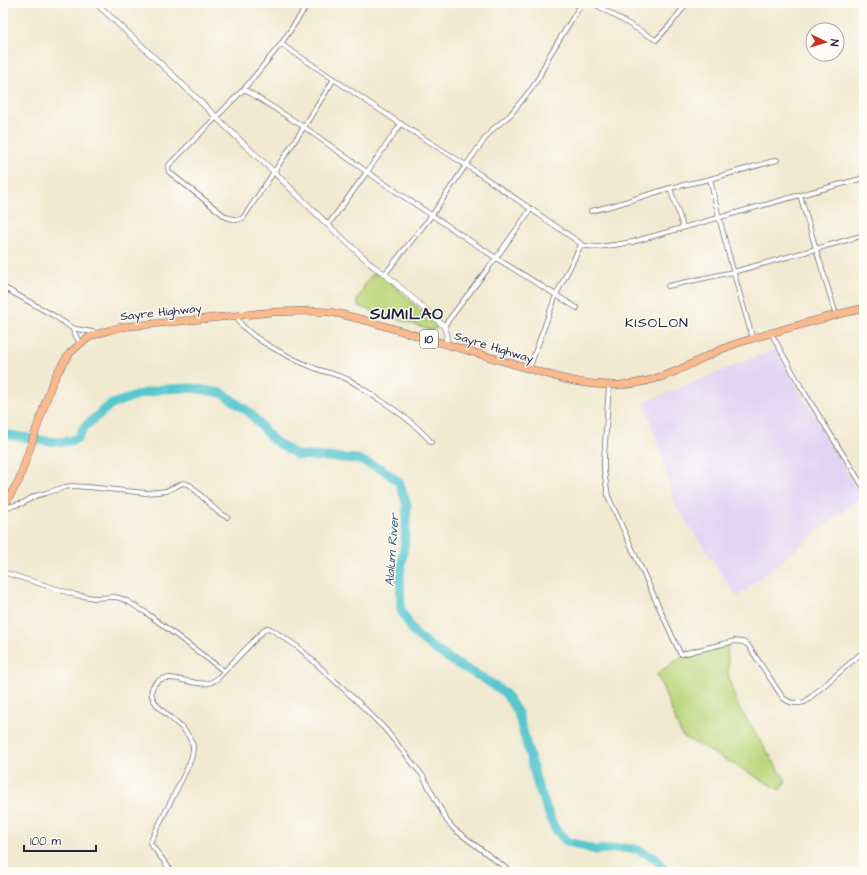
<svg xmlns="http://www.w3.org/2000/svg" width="867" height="875" font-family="'Architects Daughter',sans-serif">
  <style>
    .built { fill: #e1d4f3 }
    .green { fill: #bbd67b; stroke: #6e7c5b }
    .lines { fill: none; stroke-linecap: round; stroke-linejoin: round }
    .river { stroke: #59c6cf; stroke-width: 9 }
    .minor-casing { stroke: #6a686f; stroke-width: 5.5 }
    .tertiary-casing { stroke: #6a686f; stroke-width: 6 }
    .trunk-casing { stroke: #6a686f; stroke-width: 8 }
    .minor { stroke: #fff; stroke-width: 4 }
    .tertiary { stroke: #fff; stroke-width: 5 }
    .trunk { stroke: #fbba8d; stroke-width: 7 }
    .labels { text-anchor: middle; stroke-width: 3; stroke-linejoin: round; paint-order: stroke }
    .shield { fill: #fdfcf7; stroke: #646373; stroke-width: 1 }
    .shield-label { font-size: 11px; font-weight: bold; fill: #22223b }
    .street-label { font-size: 12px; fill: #22223b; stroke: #fdfcf7 }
    .water-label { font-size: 13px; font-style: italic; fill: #355b6f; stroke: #fdfcf7 }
    .quarter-label { font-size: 14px; letter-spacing: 1px; fill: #22223b; stroke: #fdfcf7 }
    .district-label { font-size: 16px; font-weight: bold; letter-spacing: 1px; fill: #22223b; stroke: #fdfcf7 }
  </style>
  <rect width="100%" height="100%" fill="#fdfcf7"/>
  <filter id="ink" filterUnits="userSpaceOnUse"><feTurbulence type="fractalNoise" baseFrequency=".025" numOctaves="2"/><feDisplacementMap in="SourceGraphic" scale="8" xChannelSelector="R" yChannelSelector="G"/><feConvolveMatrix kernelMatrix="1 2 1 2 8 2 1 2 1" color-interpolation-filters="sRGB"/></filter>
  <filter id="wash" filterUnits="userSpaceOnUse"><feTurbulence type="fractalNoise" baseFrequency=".012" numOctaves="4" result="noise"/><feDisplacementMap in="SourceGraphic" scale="16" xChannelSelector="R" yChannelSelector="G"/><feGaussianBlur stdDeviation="0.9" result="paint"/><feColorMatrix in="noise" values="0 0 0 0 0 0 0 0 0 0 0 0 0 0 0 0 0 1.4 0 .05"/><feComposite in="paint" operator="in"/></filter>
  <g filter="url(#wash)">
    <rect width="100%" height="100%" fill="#f1e9d0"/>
    <path class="built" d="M 775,349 L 861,497 L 737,597 L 676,506 L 645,402 Z"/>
    <g class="green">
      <path d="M 380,273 L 435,323 L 436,327 L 436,329 L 431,330 L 358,306 L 357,301 L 366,282 L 373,274 Z"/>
      <path d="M 727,643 L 729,679 L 738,706 L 786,781 L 780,790 L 682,736 L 657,674 L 678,659 Z"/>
    </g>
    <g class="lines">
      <path class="river" d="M 3,434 L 46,441 L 61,442 L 70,441 L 78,438 L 84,427 L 110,405 L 137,395 L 163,389 L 192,388 L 222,393 L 249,412 L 273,440 L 297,455 L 357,459 L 382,469 L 399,482 L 407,505 L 405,541 L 400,574 L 401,610 L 414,633 L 433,648 L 457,664 L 483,678 L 505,693 L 518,713 L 538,786 L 554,827 L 566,841 L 595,850 L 620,848 L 636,849 L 657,859 L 665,872"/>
    </g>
  </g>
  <g filter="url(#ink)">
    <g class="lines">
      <defs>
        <g id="minor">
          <path d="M 593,3 L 656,40 L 670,25 L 687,3"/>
          <path d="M 306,7 L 281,44 L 244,89 L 169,165 L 168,167 L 169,172 L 226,217 L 237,220 L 243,218 L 304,127 L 334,79"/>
          <path d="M 244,89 L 304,127 L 367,172 L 401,124 L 281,44"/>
          <path d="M 401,124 L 466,165 L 484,140 L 493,129 L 510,115 L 532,88 L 539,77 L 549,56 L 582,3"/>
          <path d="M 710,179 C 722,233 737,286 753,339"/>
          <path d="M 670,188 L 683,227"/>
          <path d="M 591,211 L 615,205 L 670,188 L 710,179 L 777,160"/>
          <path d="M 328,225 L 367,172 L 496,258 L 577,308"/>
          <path d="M 581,245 C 598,249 614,245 632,242 L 800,195"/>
          <path d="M 385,274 L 432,215 L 466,165 L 531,209"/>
          <path d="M 668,286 L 733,272 L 816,249 L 800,195 L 864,178"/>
          <path d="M 3,287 L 56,317 L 72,328 L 80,344"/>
          <path d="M 836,315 L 816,249 L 864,235"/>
          <path d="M 236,316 C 238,318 239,321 241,324 C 255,341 296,361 317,369 C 328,373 340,375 351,381 C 360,386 368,393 377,398 C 396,410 416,424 431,442"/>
          <path d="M 444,326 L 496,258 L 531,209 L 580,243 L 581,245 L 556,295 L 529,369"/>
          <path d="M 72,328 L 82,330 L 98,333"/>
          <path d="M 771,333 L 801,387 L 864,488"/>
          <path d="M 609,386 L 604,458 L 604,470 L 608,496 L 680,653 L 682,654 L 735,641 L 743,642 L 748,645 L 783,698 C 791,704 796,704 805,702 L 864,651"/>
          <path d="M 4,508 L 23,503 L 35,496 L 46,493 L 65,487 L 71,486 L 88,487 L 146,493 L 157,492 L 166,491 L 183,483 L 190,485 L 218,512 L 227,517"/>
          <path d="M 3,572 L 76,595 L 94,598 L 114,597 L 120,598 L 127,601 L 145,612 L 224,671"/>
          <path d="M 172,872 L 150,843 C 159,824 169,805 179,785 C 183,776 190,765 192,755 C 193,752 193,748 193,746 C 191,740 188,734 184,730 C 175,719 136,698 158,681 C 171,672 196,687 209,683 C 212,683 214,680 217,679 L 265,629 L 267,628 L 271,629 L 298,647 L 360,704 L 385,729 L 423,776 L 447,821 L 454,829 L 511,872"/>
        </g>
        <path id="tertiary" d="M 96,3 L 177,79 L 246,146 L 274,172 L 328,225 L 373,266 L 385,274 L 444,326 L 447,335 L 446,344"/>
        <path id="trunk" d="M 3,508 L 19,480 L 51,386 L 57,373 L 66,359 L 70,353 L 80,344 L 91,336 L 110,330 L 121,327 L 273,312 L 310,311 L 329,312 L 340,314 L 364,320 L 564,379 C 604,388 636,388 674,372 C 695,363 716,350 738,343 C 780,330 822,318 864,308"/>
      </defs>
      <use href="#minor" class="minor-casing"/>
      <use href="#tertiary" class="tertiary-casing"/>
      <use href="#trunk" class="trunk-casing"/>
      <use href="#minor" class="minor"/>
      <use href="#tertiary" class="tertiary"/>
      <use href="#trunk" class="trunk"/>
    </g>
  </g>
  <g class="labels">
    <rect class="shield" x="420" y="330" width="18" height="18" rx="3"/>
    <g class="shield-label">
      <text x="429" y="343">10</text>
    </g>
    <g class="street-label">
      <text transform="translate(161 312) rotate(-6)" y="4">Sayre Highway</text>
      <text transform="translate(494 347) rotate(17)" y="4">Sayre Highway</text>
    </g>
    <g class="water-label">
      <text transform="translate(391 550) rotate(-86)" y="5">Alalum River</text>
    </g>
    <g class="quarter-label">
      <text x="657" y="327">KISOLON</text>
    </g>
    <g class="district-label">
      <text x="407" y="319">SUMILAO</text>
    </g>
  </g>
  <rect width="867" height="875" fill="none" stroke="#fdfcf7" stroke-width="16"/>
  <g transform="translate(825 42) rotate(95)"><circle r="19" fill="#fdfcf7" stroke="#a5a5ac"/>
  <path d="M0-3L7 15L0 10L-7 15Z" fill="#c8321e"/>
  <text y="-6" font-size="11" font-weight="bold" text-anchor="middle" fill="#22223b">N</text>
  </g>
  <path d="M24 845v6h72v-6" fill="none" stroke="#22223b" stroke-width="2"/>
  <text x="30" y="845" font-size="12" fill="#22223b" stroke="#fdfcf7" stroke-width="3" paint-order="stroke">100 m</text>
</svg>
